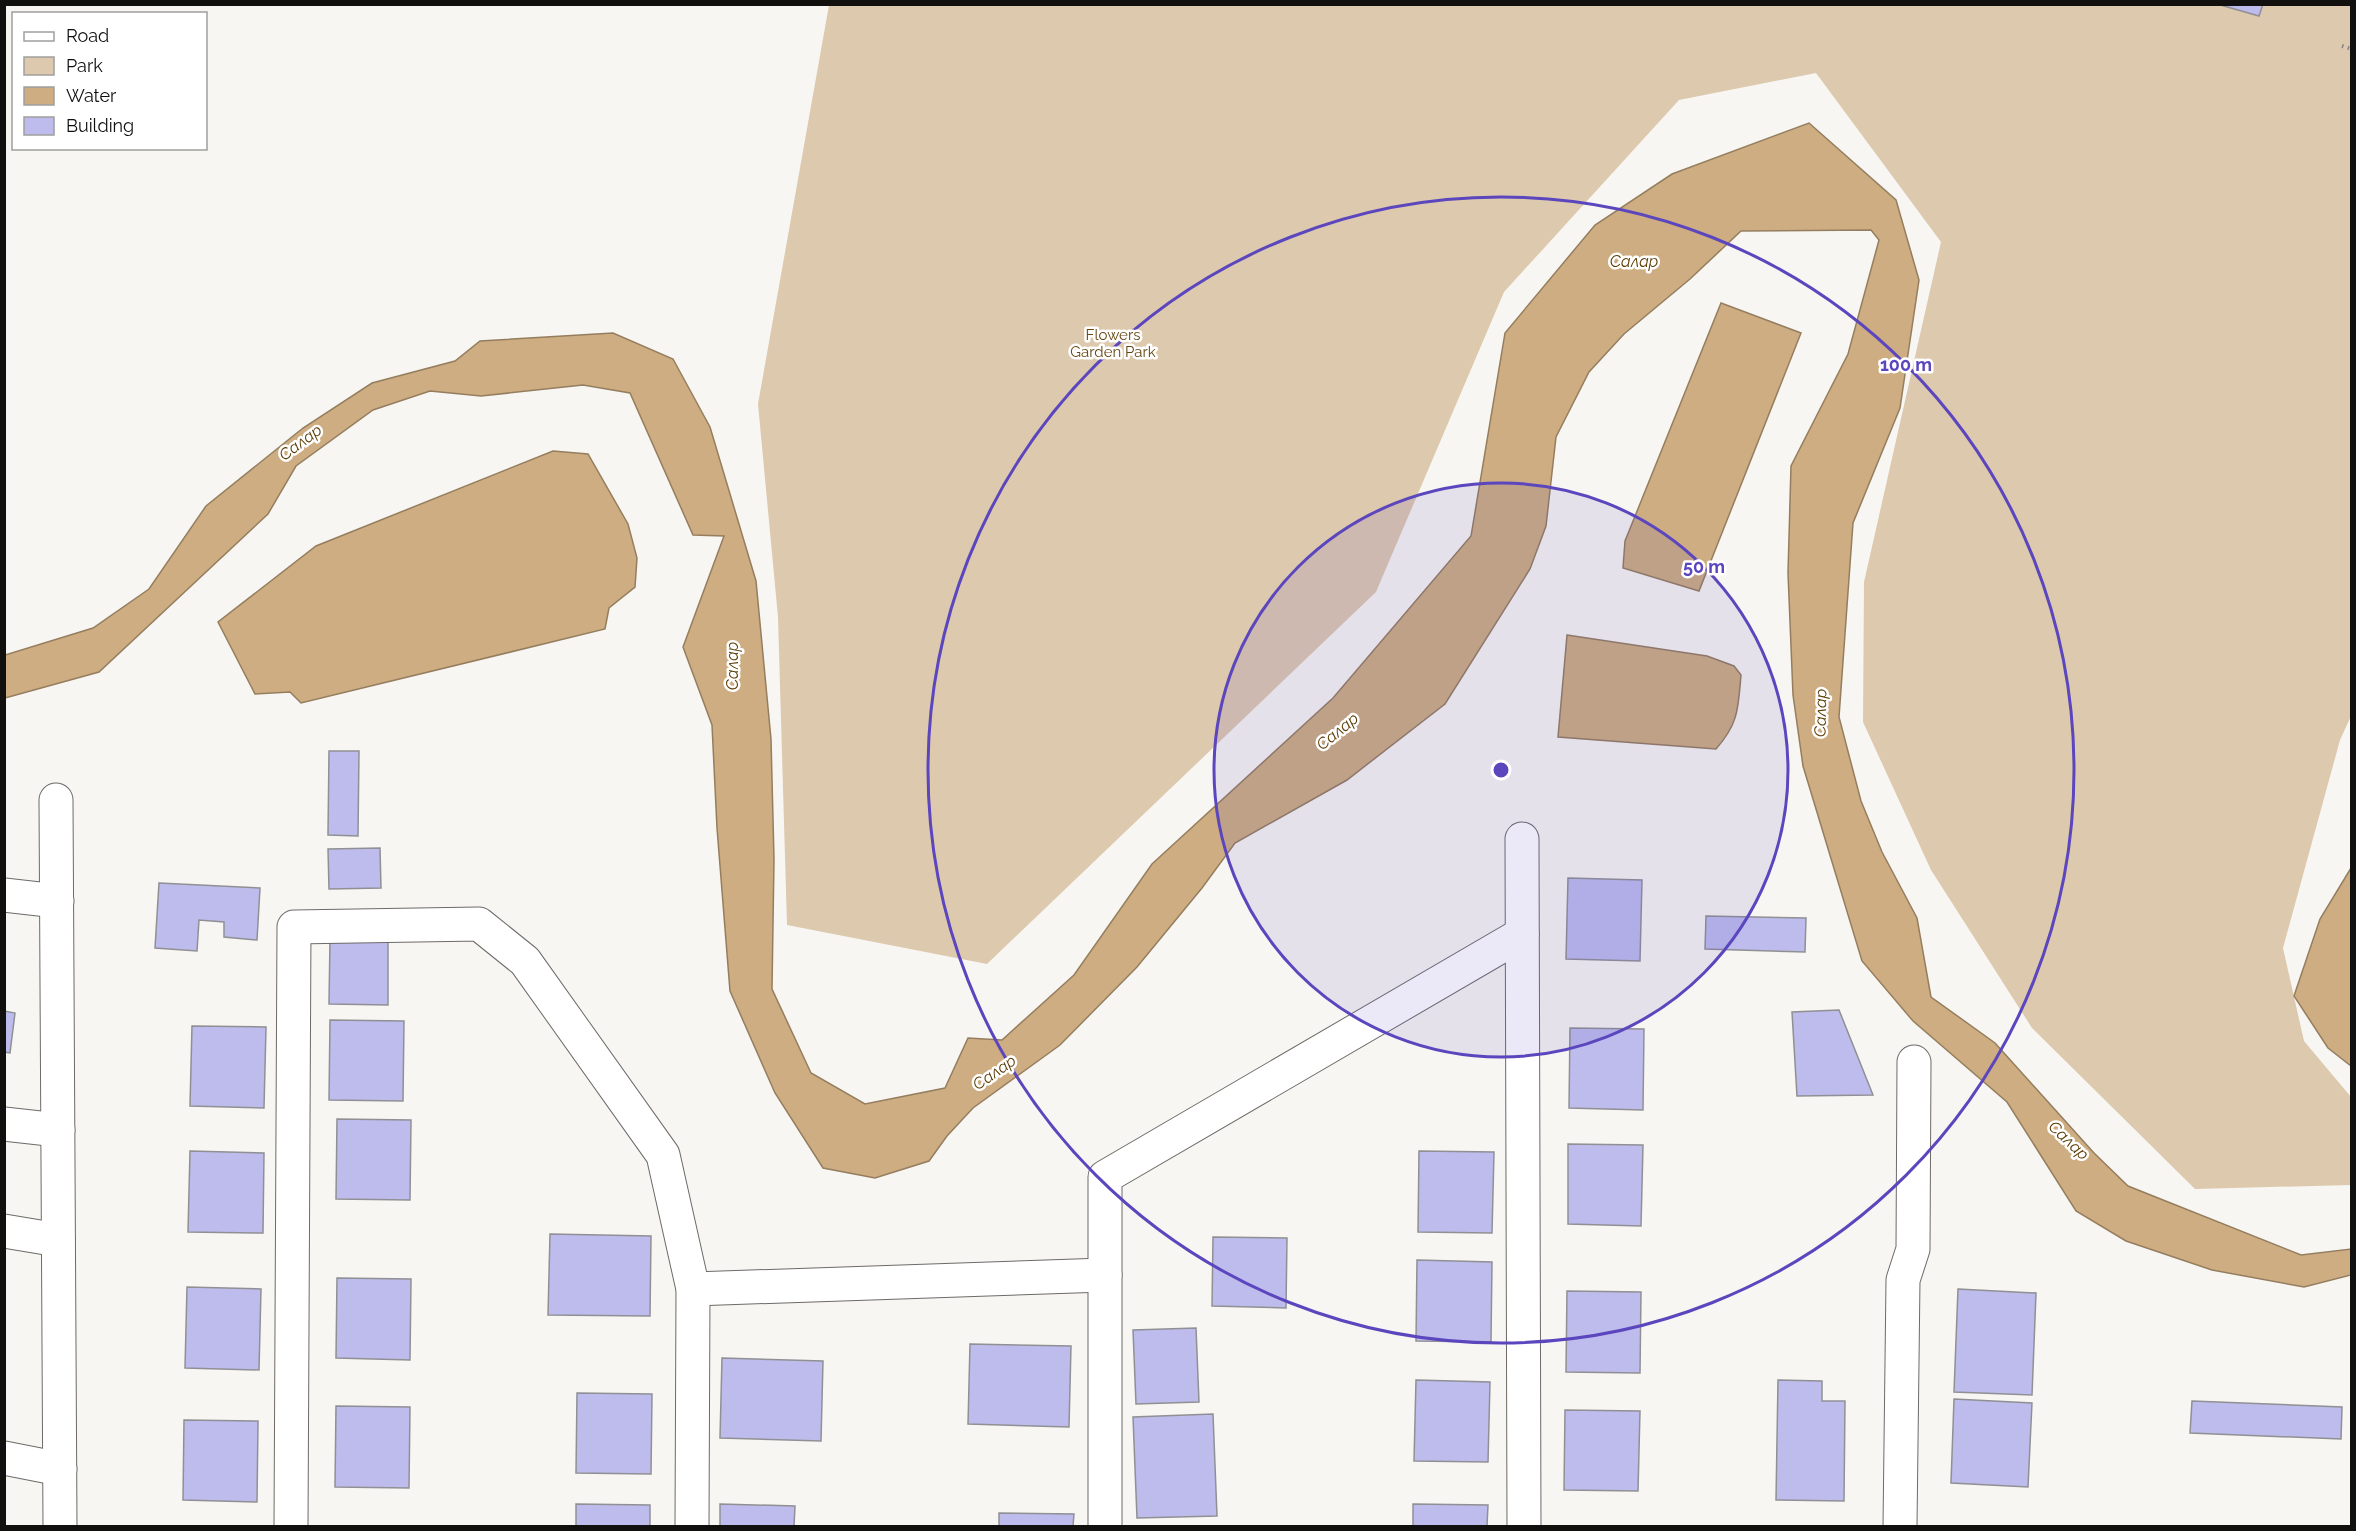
<svg xmlns="http://www.w3.org/2000/svg" width="2356" height="1531" font-family="Raleway,sans-serif">
  <style>
    .green { fill: #ddc9ae }
    .water { fill: #cdad81; stroke: #957e5f; stroke-width: 1.5 }
    .building { fill: #bdbced; stroke: #909094; stroke-width: 1.5 }
    .lines { fill: none; stroke-linecap: round; stroke-linejoin: round }
    .minor-casing { stroke: #6d6a68; stroke-width: 35 }
    .path { stroke: #858481; stroke-width: 4; stroke-dasharray: 1.5 4.5; stroke-linecap: butt }
    .minor { stroke: #fff; stroke-width: 33 }
    .ring { fill: none; stroke: #5b46be; stroke-width: 3 }
    .labels { text-anchor: middle; stroke-width: 5; stroke-linejoin: round; paint-order: stroke }
    .park-label { font-size: 15px; fill: #674712; stroke: #fff }
    .water-label { font-size: 16px; font-style: italic; fill: #5a3b01; stroke: #fff }
    .centre { fill: #5b46be; stroke: #fff; stroke-width: 3 }
    .ring-label { font-size: 18px; text-anchor: middle; font-weight: bold; fill: #5b46be; stroke: #fff; stroke-width: 5; stroke-linejoin: round; paint-order: stroke }
  </style>
  <rect width="100%" height="100%" fill="#f8f6f2"/>
  <path class="green" d="M 829,5 L 2351,5 L 2351,716 L 2340,740 L 2283,948 L 2304,1041 L 2351,1097 L 2351,1185 L 2195,1189 L 2032,1028 L 1931,870 L 1863,722 L 1864,582 L 1941,242 L 1816,73 L 1679,100 L 1504,292 L 1376,592 L 987,964 L 787,925 L 778,617 L 758,404 Z"/>
  <g class="water">
    <path d="M 1809,123 L 1896,200 L 1919,280 L 1900,408 L 1853,523 L 1839,717 L 1861,801 L 1882,852 L 1917,918 L 1931,997 L 1995,1043 L 2094,1153 L 2128,1186 L 2301,1255 L 2351,1249 L 2351,1275 L 2304,1287 L 2212,1270 L 2126,1241 L 2076,1211 L 2007,1102 L 1913,1021 L 1862,961 L 1803,766 L 1793,695 L 1788,573 L 1791,466 L 1848,354 L 1879,240 L 1871,230 L 1741,231 L 1690,279 L 1624,334 L 1589,372 L 1556,437 L 1546,526 L 1530,569 L 1445,704 L 1347,780 L 1235,843 L 1202,888 L 1137,967 L 1060,1045 L 973,1108 L 947,1136 L 929,1161 L 875,1178 L 823,1168 L 775,1093 L 730,991 L 717,828 L 712,725 L 683,647 L 724,536 L 693,535 L 630,393 L 583,385 L 481,396 L 430,391 L 373,410 L 296,466 L 268,514 L 99,672 L 5,698 L 5,655 L 93,628 L 149,589 L 206,506 L 303,428 L 372,383 L 455,361 L 480,341 L 613,333 L 673,359 L 710,427 L 756,581 L 771,739 L 774,859 L 772,989 L 811,1073 L 865,1104 L 945,1088 L 968,1038 L 1002,1040 L 1074,975 L 1152,864 L 1333,698 L 1471,536 L 1505,333 L 1595,225 L 1672,174 Z"/>
    <path d="M 1721,303 L 1801,333 L 1699,591 L 1623,568 L 1625,541 Z"/>
    <path d="M 553,451 L 588,454 L 628,524 L 637,558 L 635,587 L 609,608 L 605,629 L 301,703 L 290,692 L 255,694 L 218,622 L 316,546 Z"/>
    <path d="M 1567,635 L 1707,656 L 1734,666 L 1741,675 C 1738,708 1739,723 1716,749 L 1558,737 Z"/>
    <path d="M 2351,868 L 2351,1066 L 2328,1048 L 2294,996 L 2320,919 Z"/>
  </g>
  <g class="building">
    <path d="M 2217,4 L 2263,4 L 2259,16 Z"/>
    <path d="M 329,751 L 359,751 L 358,836 L 328,835 Z"/>
    <path d="M 380,848 L 381,888 L 329,889 L 328,849 Z"/>
    <path d="M 1568,878 L 1642,880 L 1640,961 L 1566,959 Z"/>
    <path d="M 159,883 L 260,888 L 257,940 L 224,937 L 224,922 L 199,920 L 197,951 L 155,948 Z"/>
    <path d="M 1706,916 L 1806,918 L 1805,952 L 1705,949 Z"/>
    <path d="M 330,939 L 388,940 L 388,1005 L 329,1004 Z"/>
    <path d="M 1839,1010 L 1873,1095 L 1797,1096 L 1792,1012 Z"/>
    <path d="M 4,1011 L 15,1013 L 10,1053 L 4,1052 Z"/>
    <path d="M 330,1020 L 404,1021 L 403,1101 L 329,1100 Z"/>
    <path d="M 192,1026 L 266,1027 L 264,1108 L 190,1106 Z"/>
    <path d="M 1570,1028 L 1644,1029 L 1643,1110 L 1569,1108 Z"/>
    <path d="M 337,1119 L 411,1120 L 410,1200 L 336,1199 Z"/>
    <path d="M 1568,1144 L 1643,1145 L 1641,1226 L 1568,1224 Z"/>
    <path d="M 190,1151 L 264,1153 L 263,1233 L 188,1232 Z"/>
    <path d="M 1419,1151 L 1494,1152 L 1492,1233 L 1418,1232 Z"/>
    <path d="M 550,1234 L 651,1236 L 650,1316 L 548,1315 Z"/>
    <path d="M 1213,1237 L 1287,1238 L 1286,1308 L 1212,1306 Z"/>
    <path d="M 1417,1260 L 1492,1262 L 1491,1342 L 1416,1341 Z"/>
    <path d="M 337,1278 L 411,1279 L 410,1360 L 336,1358 Z"/>
    <path d="M 187,1287 L 261,1289 L 259,1370 L 185,1368 Z"/>
    <path d="M 1958,1289 L 2036,1293 L 2032,1395 L 1954,1392 Z"/>
    <path d="M 1567,1291 L 1641,1292 L 1640,1373 L 1566,1372 Z"/>
    <path d="M 1196,1328 L 1199,1402 L 1136,1404 L 1133,1330 Z"/>
    <path d="M 970,1344 L 1071,1346 L 1069,1427 L 968,1424 Z"/>
    <path d="M 722,1358 L 823,1361 L 821,1441 L 720,1438 Z"/>
    <path d="M 1416,1380 L 1490,1382 L 1488,1462 L 1414,1461 Z"/>
    <path d="M 1778,1380 L 1822,1381 L 1822,1401 L 1845,1401 L 1844,1501 L 1776,1500 Z"/>
    <path d="M 577,1393 L 652,1394 L 651,1474 L 576,1473 Z"/>
    <path d="M 1954,1399 L 2032,1403 L 2028,1487 L 1951,1483 Z"/>
    <path d="M 2192,1401 L 2342,1407 L 2341,1439 L 2190,1433 Z"/>
    <path d="M 336,1406 L 410,1407 L 409,1488 L 335,1487 Z"/>
    <path d="M 1565,1410 L 1640,1411 L 1638,1491 L 1564,1490 Z"/>
    <path d="M 1213,1414 L 1217,1516 L 1137,1518 L 1133,1417 Z"/>
    <path d="M 184,1420 L 258,1421 L 257,1502 L 183,1500 Z"/>
    <path d="M 576,1504 L 650,1505 L 650,1526 L 576,1526 Z"/>
    <path d="M 720,1504 L 795,1506 L 794,1526 L 720,1526 Z"/>
    <path d="M 1413,1504 L 1488,1505 L 1487,1526 L 1413,1526 Z"/>
    <path d="M 999,1513 L 1074,1514 L 1073,1526 L 999,1526 Z"/>
  </g>
  <g class="lines">
    <defs>
      <g id="minor">
        <path d="M 56,800 L 60,1526"/>
        <path d="M 1522,839 L 1524,1526"/>
        <path d="M 4,895 L 57,901"/>
        <path d="M 4,1124 L 58,1130"/>
        <path d="M 4,1231 L 58,1240"/>
        <path d="M 693,1289 L 1105,1275"/>
        <path d="M 4,1458 L 60,1469"/>
        <path d="M 291,1526 L 294,927 L 479,924 L 525,961 L 663,1155 L 693,1289 L 692,1526"/>
        <path d="M 1105,1526 L 1105,1177 L 1522,934"/>
        <path d="M 1900,1526 L 1903,1280 L 1913,1249 L 1914,1062"/>
      </g>
    </defs>
    <use href="#minor" class="minor-casing"/>
    <path class="path" d="M 2342,46 L 2352,49"/>
    <use href="#minor" class="minor"/>
  </g>
  <circle cx="1501" cy="770" r="287" fill="#5b46be" fill-opacity=".12"/>
  <g class="ring">
    <circle cx="1501" cy="770" r="287"/>
    <circle cx="1501" cy="770" r="573"/>
  </g>
  <g class="labels">
    <g class="park-label">
      <text x="1113" y="340">Flowers<tspan x="1113" dy="17">Garden Park</tspan></text>
    </g>
    <g class="water-label">
      <text x="1634" y="267">Салар</text>
      <text transform="translate(300 442) rotate(-37)" y="6">Салар</text>
      <text transform="translate(732 666) rotate(-90)" y="6">Салар</text>
      <text transform="translate(1820 713) rotate(-89)" y="6">Салар</text>
      <text transform="translate(1337 731) rotate(-39)" y="6">Салар</text>
      <text transform="translate(994 1072) rotate(-35)" y="6">Салар</text>
      <text transform="translate(2069 1140) rotate(43)" y="6">Салар</text>
    </g>
  </g>
  <circle cx="1501" cy="770" r="9" class="centre"/>
  <g class="ring-label">
    <text x="1906" y="371">100 m</text>
    <text x="1704" y="573">50 m</text>
  </g>
  <rect width="2356" height="1531" fill="none" stroke="#11100f" stroke-width="12"/>
  <rect x="12" y="12" width="195" height="138" fill="#ffffff" stroke="#a09f9f" stroke-width="1.5"/>
  <rect x="24" y="32" width="30" height="9" fill="#ffffff" stroke="#a09f9f" stroke-width="1.5"/>
  <text x="66" y="42" font-size="18" fill="#11100f">Road</text>
  <rect x="24" y="57" width="30" height="18" fill="#ddc9ae" stroke="#a09f9f" stroke-width="1.5"/>
  <text x="66" y="72" font-size="18" fill="#11100f">Park</text>
  <rect x="24" y="87" width="30" height="18" fill="#cdad81" stroke="#a09f9f" stroke-width="1.5"/>
  <text x="66" y="102" font-size="18" fill="#11100f">Water</text>
  <rect x="24" y="117" width="30" height="18" fill="#bdbced" stroke="#a09f9f" stroke-width="1.5"/>
  <text x="66" y="132" font-size="18" fill="#11100f">Building</text>
</svg>
